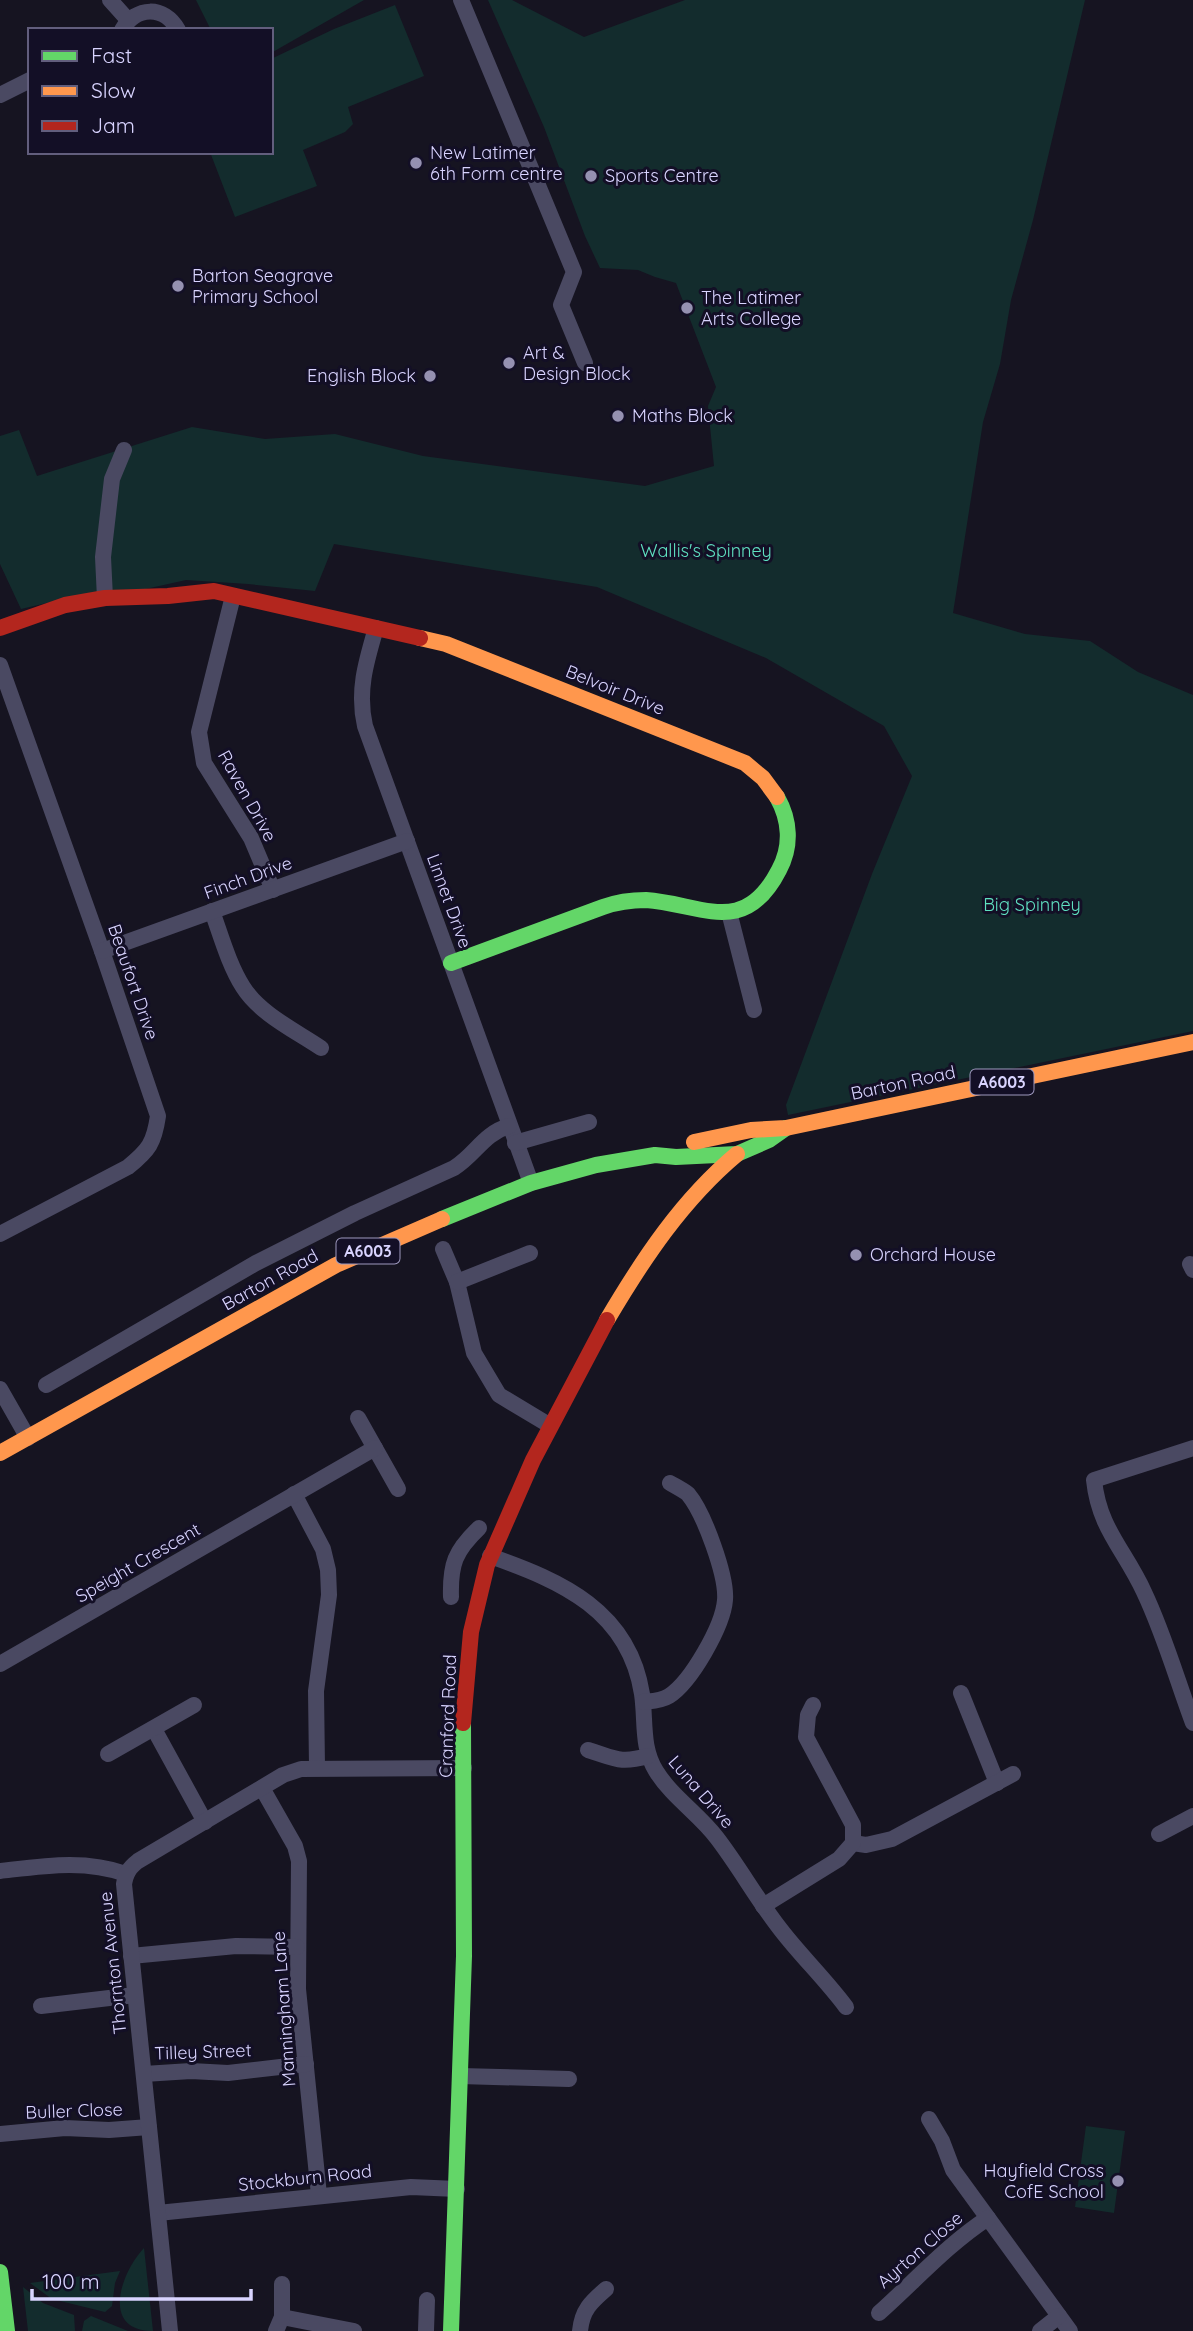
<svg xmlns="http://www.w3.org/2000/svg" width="1193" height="2331" font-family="Quicksand,sans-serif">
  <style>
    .green { fill: #132c2d }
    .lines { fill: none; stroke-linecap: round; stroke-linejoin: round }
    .street { stroke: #4a4962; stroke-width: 16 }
    .fast { stroke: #63d668; stroke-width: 16 }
    .slow { stroke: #ff974d; stroke-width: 16 }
    .jam { stroke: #b3261e; stroke-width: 16 }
    .poi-dot { fill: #9591b1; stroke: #130f26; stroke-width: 2.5 }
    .labels { text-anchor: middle; stroke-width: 6; stroke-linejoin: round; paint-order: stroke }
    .shield { fill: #130f26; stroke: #9e99be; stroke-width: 2 }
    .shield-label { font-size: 16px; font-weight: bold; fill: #d9d4ff }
    .poi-label { font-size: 18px; fill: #d9d4ff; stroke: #130f26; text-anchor: start }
    .park-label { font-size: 18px; fill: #5fe0c0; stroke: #130f26 }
    .street-label { font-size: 18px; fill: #d9d4ff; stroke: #130f26 }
  </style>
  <rect width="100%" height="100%" fill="#161421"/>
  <g class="green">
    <path d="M 196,0 L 364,0 L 271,53 L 271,30 L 211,30 Z"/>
    <path d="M 488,0 L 512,0 L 584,37 L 685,0 L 1085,0 L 1033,220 L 1011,300 L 1000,364 L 983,422 L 953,613 L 1025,634 L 1090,641 L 1138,672 L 1193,695 L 1193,1031 L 788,1115 L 786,1105 L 872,874 L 912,776 L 884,726 L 766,658 L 597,587 L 334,544 L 315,591 L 248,584 L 186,580 L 105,598 L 94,592 L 21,609 L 0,564 L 0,436 L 19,430 L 37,476 L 192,427 L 265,439 L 335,434 L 423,456 L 645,486 L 714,466 L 708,406 L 716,387 L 676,283 L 655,277 L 638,270 L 600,268 L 585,236 L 544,127 Z"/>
    <path d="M 395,5 L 424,76 L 348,107 L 353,124 L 345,132 L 303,150 L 317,186 L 235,217 L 210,152 L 271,152 L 271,59 L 334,29 Z"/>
    <path d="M 1086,2126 L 1125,2131 L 1114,2213 L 1075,2207 Z"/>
    <path d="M 144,2248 L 153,2331 C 100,2331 121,2272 144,2248 Z"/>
    <path d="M 120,2271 L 115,2283 L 112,2306 L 105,2312 L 52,2299 L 30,2283 Z"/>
    <path d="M 23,2287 L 43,2303 L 74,2315 L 75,2331 L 28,2331 Z"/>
    <path d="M 91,2316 L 128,2331 L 82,2331 L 84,2321 Z"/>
  </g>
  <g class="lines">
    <g class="street">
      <path d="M 110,0 L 128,20"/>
      <path d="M 461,0 L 574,272 L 561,305 L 585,363"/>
      <path d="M 122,30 C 136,6 164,5 178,30"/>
      <path d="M 0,95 L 30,80"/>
      <path d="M 233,596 L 199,732 L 204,763 L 251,838 L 273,890"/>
      <path d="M 105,598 L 103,557 L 112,479 L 124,450"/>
      <path d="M 376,628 C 366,662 357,691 365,726 L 531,1183"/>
      <path d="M 0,665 L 102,951 L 158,1116 C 154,1143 149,1150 128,1167 L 0,1234"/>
      <path d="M 212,911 C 221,936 229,965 243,987 C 260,1014 296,1031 321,1048"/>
      <path d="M 729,912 L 754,1010"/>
      <path d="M 102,951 L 407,841"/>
      <path d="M 515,1143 L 589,1122"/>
      <path d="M 443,1249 L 457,1282 L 474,1353 L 499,1395 L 549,1425"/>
      <path d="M 1190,1264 L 1193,1270"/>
      <path d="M 457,1282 L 530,1253"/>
      <path d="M 46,1385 L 256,1263 L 355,1213 L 454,1168 C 476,1154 483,1134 509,1126"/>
      <path d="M 0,1389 L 28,1438"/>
      <path d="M 358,1418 L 398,1489"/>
      <path d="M 1193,1448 L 1094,1480 C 1099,1529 1125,1550 1144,1592 C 1164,1634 1177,1680 1193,1723"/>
      <path d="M 294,1494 L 323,1549 L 328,1570 L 329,1595 L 316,1691 L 317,1767"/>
      <path d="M 490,1556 C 562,1581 629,1611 642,1694 C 646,1721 641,1747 656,1771 C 672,1797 699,1814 717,1838 C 740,1868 758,1901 781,1930 C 801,1956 826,1980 846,2007"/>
      <path d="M 451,1597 C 450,1564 455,1551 479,1528"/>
      <path d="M 0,1664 L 375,1448"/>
      <path d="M 961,1693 L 997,1783"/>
      <path d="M 643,1702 C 652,1701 661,1701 669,1696 C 691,1682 723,1626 725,1600 C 727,1576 704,1513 688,1494 C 683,1490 675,1486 670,1483"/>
      <path d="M 154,1729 L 205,1822"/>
      <path d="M 588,1750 C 615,1758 619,1764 648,1756"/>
      <path d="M 108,1754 L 194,1705"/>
      <path d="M 262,1788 L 295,1846 L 299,1861 L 298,1989 L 319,2195"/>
      <path d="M 1159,1834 L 1193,1816"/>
      <path d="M 853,1843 L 866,1845 L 892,1839 L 1013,1774"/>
      <path d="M 0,1871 C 43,1866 85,1859 126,1874"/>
      <path d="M 763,1906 L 839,1859 L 853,1843 L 853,1825 L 806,1737 L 808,1715 L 813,1705"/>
      <path d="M 131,1956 L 236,1946 L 297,1947"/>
      <path d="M 41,2006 L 135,1995"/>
      <path d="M 144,2074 L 191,2071 L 228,2073 L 306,2064"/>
      <path d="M 460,2076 L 569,2079"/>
      <path d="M 929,2119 L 942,2141 L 953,2170 L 1070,2331"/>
      <path d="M 0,2134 L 65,2128 L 109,2130 L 149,2127"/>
      <path d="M 158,2213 L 411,2187 L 457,2189"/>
      <path d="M 879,2313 C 915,2281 948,2244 988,2218"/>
      <path d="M 282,2317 L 354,2331"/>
      <path d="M 170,2331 L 124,1884 C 126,1873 129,1868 138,1861 L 283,1775 L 301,1769 L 464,1768"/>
      <path d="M 276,2331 L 282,2317 L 282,2284"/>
      <path d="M 426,2331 L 427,2300"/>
      <path d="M 580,2331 C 582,2310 591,2302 606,2289"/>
      <path d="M 1040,2331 L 1059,2316"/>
    </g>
    <g class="fast">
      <path d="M 451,963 L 603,907 C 617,902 631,900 646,900 C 702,904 744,938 779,870 C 792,846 790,820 777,797"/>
      <path d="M 442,1219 L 531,1183 L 596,1165 L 655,1155 L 676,1157 L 737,1154 L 769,1140 L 786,1128"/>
      <path d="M 0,2272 L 7,2331"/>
      <path d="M 451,2331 L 464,1956 L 463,1723"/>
    </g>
    <g class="slow">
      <path d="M 420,638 L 446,644 L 745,763 L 763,778 L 777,797"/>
      <path d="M 694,1142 L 751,1130 L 786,1128 L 1193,1042"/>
      <path d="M 607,1320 C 643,1259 682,1200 737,1154"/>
      <path d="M 0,1453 L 336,1265 L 442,1219"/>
    </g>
    <g class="jam">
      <path d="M 0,628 L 65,605 L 105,598 L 168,596 L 214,591 L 420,638"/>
      <path d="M 463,1723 L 471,1632 L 487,1565 L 533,1460 L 607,1320"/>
    </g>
  </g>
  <g class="poi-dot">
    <circle cx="416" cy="163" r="7"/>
    <circle cx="591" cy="176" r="7"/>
    <circle cx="178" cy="286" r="7"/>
    <circle cx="687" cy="308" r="7"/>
    <circle cx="509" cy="363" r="7"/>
    <circle cx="430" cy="376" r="7"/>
    <circle cx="618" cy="416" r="7"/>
    <circle cx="856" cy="1255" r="7"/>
    <circle cx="1118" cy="2181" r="7"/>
  </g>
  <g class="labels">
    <g class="shield">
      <rect x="970.5" y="1069.5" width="63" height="25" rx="5"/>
      <rect x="336.5" y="1238.5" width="63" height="25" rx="5"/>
    </g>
    <g class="shield-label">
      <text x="1002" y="1088">A6003</text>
      <text x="368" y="1257">A6003</text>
    </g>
    <g class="poi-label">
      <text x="430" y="159">New Latimer<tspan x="430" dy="21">6th Form centre</tspan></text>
      <text x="605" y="182">Sports Centre</text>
      <text x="192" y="282">Barton Seagrave<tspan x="192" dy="21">Primary School</tspan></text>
      <text x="701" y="304">The Latimer<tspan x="701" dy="21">Arts College</tspan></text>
      <text x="523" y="359">Art &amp;<tspan x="523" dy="21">Design Block</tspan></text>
      <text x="416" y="382" text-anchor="end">English Block</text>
      <text x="632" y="422">Maths Block</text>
      <text x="870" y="1261">Orchard House</text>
      <text x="1104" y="2177" text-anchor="end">Hayfield Cross<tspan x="1104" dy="21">CofE School</tspan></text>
    </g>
    <g class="park-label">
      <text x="706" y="557">Wallis's Spinney</text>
      <text x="1032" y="911">Big Spinney</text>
    </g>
    <g class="street-label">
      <text transform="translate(615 690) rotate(22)" y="6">Belvoir Drive</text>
      <text transform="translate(247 796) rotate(61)" y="6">Raven Drive</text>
      <text transform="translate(248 878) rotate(-20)" y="6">Finch Drive</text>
      <text transform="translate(449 901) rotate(70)" y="6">Linnet Drive</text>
      <text transform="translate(133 982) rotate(71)" y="6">Beaufort Drive</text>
      <text transform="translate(903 1083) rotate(-12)" y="6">Barton Road</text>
      <text transform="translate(270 1280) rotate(-29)" y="6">Barton Road</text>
      <text transform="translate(138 1563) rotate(-30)" y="6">Speight Crescent</text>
      <text transform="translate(448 1716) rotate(-88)" y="6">Cranford Road</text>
      <text transform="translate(701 1792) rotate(49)" y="6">Luna Drive</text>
      <text transform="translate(113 1963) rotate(-96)" y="6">Thornton Avenue</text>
      <text transform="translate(284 2009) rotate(-94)" y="6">Manningham Lane</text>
      <text transform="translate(203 2052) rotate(-2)" y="6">Tilley Street</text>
      <text transform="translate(74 2111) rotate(-2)" y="6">Buller Close</text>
      <text transform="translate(305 2178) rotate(-6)" y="6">Stockburn Road</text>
      <text transform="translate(920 2250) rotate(-41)" y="6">Ayrton Close</text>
    </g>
  </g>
  <rect x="28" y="28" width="245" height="126" fill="#130f26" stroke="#625e7d" stroke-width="2"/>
  <rect x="42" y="51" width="35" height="10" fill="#63d668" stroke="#625e7d" stroke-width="2"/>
  <text x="91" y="63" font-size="21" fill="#d9d4ff">Fast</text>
  <rect x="42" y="86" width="35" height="10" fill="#ff974d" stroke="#625e7d" stroke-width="2"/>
  <text x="91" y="98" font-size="21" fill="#d9d4ff">Slow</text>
  <rect x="42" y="121" width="35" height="10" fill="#b3261e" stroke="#625e7d" stroke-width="2"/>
  <text x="91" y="133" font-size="21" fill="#d9d4ff">Jam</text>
  <path d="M32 2289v10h219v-10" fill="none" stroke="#d9d4ff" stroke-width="3.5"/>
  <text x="42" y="2289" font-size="21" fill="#d9d4ff" stroke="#130f26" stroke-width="5" paint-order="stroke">100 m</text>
</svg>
